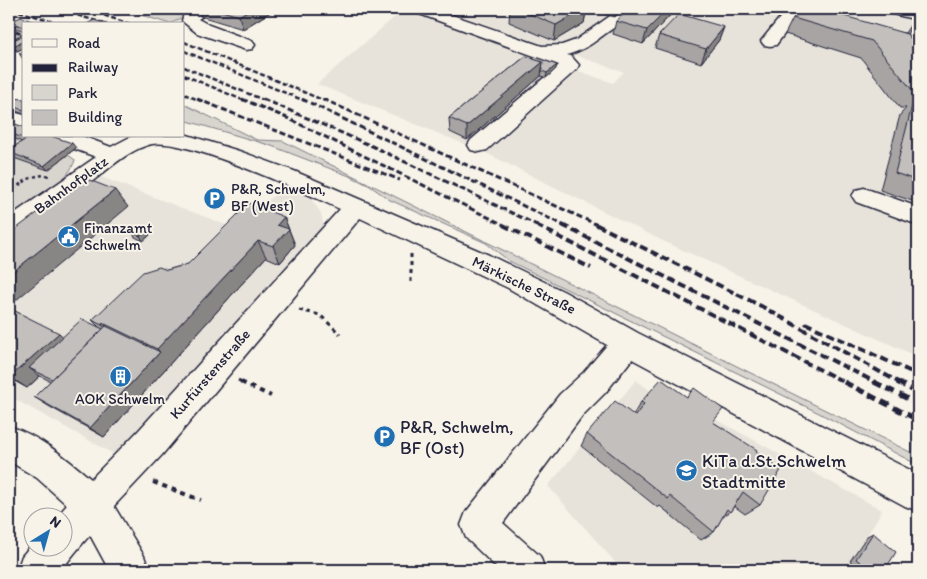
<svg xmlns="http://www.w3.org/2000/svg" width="927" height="579" font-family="Itim,sans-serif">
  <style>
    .built { fill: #e7e3db }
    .green { fill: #d8d5cf; stroke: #7d7c85 }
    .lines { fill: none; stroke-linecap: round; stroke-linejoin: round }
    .major-tunnel { stroke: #ccc9c5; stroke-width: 18; stroke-dasharray: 18 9; stroke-linecap: butt }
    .minor-casing { stroke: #22223b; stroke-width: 3 }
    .path-far2 { stroke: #22223b; stroke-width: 2.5; stroke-dasharray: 3 3; stroke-linecap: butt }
    .path-far1 { stroke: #22223b; stroke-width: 3; stroke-dasharray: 4 4; stroke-linecap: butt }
    .path { stroke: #22223b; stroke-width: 4; stroke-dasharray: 5 5; stroke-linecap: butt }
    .minor { fill: #f7f3e8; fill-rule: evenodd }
    .rail-far3 { stroke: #22223b; stroke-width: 2.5; stroke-dasharray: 5 2.5; stroke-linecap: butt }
    .rail-far2 { stroke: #22223b; stroke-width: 3; stroke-dasharray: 6 3; stroke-linecap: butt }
    .rail-far1 { stroke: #22223b; stroke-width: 4; stroke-dasharray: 8 4; stroke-linecap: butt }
    .rail { stroke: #22223b; stroke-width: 5; stroke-dasharray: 9 5; stroke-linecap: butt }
    .wall { fill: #a7a4a3; stroke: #22223b }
    .shaded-wall { fill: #888684; stroke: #22223b }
    .building { fill: #c2bfbd; stroke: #22223b }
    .labels { text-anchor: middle; stroke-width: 4; stroke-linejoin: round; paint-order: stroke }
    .street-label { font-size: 15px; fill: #22223b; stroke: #f7f3e8 }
    .poi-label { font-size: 15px; fill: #22223b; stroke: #f7f3e8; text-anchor: start }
    .near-poi-label { font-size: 18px; fill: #22223b; stroke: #f7f3e8; text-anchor: start }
  </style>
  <rect width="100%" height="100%" fill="#f7f3e8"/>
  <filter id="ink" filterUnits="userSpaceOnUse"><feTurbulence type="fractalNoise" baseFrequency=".02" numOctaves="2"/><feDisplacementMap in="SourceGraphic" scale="10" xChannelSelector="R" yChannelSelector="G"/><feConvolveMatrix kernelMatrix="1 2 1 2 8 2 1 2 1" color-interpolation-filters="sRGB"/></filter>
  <g filter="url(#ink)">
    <g class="built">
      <path d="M 404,9 L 613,83 L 624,72 L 441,9 L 918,9 L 918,357 L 665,242 L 484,152 L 317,84 Z"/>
      <path d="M 99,176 L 239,230 L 284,185 L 311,199 L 321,213 L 324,227 L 119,457 L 9,396 L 9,244 Z"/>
      <path d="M 636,380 L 652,392 L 660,386 L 719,421 L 882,510 L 867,536 L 880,570 L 622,570 L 548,486 Z"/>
    </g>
    <g class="green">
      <path d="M 122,9 L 199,9 L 170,24 Z"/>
      <path d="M 184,104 L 257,140 L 283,141 L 912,453 L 915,428 L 918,430 L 918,465 L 819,413 L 509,261 L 486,243 L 390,200 L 370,186 L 352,177 L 269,145 L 184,120 Z"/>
      <path d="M 9,130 L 67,154 L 75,160 C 68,184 29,205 9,220 Z"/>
    </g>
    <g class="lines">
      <path class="major-tunnel" d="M 9,11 L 12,9"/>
      <defs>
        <g id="minor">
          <path d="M 193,9 L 212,9 L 210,12 L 198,19 L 209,25 L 252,41 L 255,45 L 252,49 L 246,50 L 197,33 L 182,21 L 184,13 Z"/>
          <path d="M 412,9 L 435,9 L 542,46 L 562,45 L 576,40 L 620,9 L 637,9 C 630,19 622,23 612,29 C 596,40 588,49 567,55 L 571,56 L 579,65 L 577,69 L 487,150 L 479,152 L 471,150 L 468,145 L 471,140 L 559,65 L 414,12 Z"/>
          <path d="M 787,9 L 803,9 L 776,45 L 770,46 L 764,45 L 761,41 Z"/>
          <path d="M 882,9 L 918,10 L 918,20 L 884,12 Z"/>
          <path d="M 9,111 L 24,115 L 24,128 L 9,124 Z"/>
          <path d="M 184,134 L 239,151 L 294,171 L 489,255 L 565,292 L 638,333 L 918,474 L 918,511 L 905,506 L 632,359 L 606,392 L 582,416 L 503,523 L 540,556 L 545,570 L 499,570 L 466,538 L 461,525 L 466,512 L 560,394 L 584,372 L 607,345 L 508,288 L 360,218 L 162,455 L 114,506 L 144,556 L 149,570 L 109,570 L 90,535 C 79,547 71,558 61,570 L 17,570 L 22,556 L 32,544 L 32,546 L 62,546 L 62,516 L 57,516 L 67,505 L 37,478 L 9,461 L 9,426 C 40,436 66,458 91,479 L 138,431 L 340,209 C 305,193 185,137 152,144 C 130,149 111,167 94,180 C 69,199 43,218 18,236 L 9,239 L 9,217 L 96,157 L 53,141 L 51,136 L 82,136 L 111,147 L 132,136 L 184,136 Z"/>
          <path d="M 864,188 L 918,207 L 918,225 L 856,202 L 852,196 L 856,190 Z"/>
        </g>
      </defs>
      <use href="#minor" class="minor-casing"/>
      <path class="path-far2" d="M 9,193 C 21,184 33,172 50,176"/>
      <g class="path-far1">
        <path d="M 411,254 L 411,284"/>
        <path d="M 299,310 L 320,315 L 340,334"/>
        <path d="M 238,380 L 244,383"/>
      </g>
      <g class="path">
        <path d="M 241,382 L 271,396"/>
        <path d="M 153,482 L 201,500"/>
      </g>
      <use href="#minor" class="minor"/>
      <g class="rail-far3">
        <path d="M 12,9 L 61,24"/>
        <path d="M 56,9 L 107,24"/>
        <path d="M 97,13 L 130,24"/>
        <path d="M 9,28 L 24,34"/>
        <path d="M 184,42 L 325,101"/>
        <path d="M 184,51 L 305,101"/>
        <path d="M 184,67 L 266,101"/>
        <path d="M 184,75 L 245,101"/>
        <path d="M 184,94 L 201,101"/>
      </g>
      <g class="rail-far2">
        <path d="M 197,99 L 400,180"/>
        <path d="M 242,99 L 287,118 L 506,226"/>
        <path d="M 263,99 L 372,146 L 539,226"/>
        <path d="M 302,99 L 565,226"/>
        <path d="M 323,99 L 600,226"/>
      </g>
      <g class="rail-far1">
        <path d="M 503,225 L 591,268"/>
        <path d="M 536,225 L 846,383"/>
        <path d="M 562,225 L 877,383"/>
        <path d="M 597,225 L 761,306 L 900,383"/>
        <path d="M 805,323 L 918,375"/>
      </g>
      <g class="rail">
        <path d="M 844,382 L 918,420"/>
        <path d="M 874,382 L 918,404"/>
        <path d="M 897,382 L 918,393"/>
      </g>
    </g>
    <g class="wall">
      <path d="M 198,9 L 284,9 L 278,13 L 272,11 L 243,29 L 200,16 Z"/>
      <path d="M 510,9 L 622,9 L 615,17 L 588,10 L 586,12 L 584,23 L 554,41 L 509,22 Z"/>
      <path d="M 675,10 L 643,44 L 613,34 L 616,21 Z"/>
      <path d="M 793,18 L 905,33 L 915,18 L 918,19 L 918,203 L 880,190 L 900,115 L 906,108 L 900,108 L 861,58 L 785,34 Z"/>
      <path d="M 9,22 L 24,24 L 24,31 L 13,27 Z"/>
      <path d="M 724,27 L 719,40 L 701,63 L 655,48 L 659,35 Z"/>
      <path d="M 9,32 L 24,37 L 24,48 L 17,51 L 10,48 L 9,47 Z"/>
      <path d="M 24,51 L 24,61 L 19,53 Z"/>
      <path d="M 526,56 L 556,69 L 546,78 L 541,76 L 467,140 L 450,132 L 449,118 Z"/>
      <path d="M 24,99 L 24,114 L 9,109 L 9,101 Z"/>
      <path d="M 9,122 L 76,148 L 48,170 L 11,157 L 9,154 L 9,150 L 22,142 L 9,136 Z"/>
      <path d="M 284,217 L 295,245 L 280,263 L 266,257 L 104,437 L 50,407 L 34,397 L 50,381 L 40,376 L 27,388 L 9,378 L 9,308 L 63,337 L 100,328 L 92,320 L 167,270 L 188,264 Z"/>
      <path d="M 132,232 L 150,235 L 143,241 L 135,237 Z"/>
      <path d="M 641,402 L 713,422 L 756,452 L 760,505 L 745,514 L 734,506 L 730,512 L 723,516 L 714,532 L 701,540 L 660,506 L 658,508 L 581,446 L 587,434 L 633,415 Z"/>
      <path d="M 873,533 L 885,570 L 861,570 L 850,561 L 867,536 Z"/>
    </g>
    <g class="shaded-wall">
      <path d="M 250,9 L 271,9 L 272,11 L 243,29 L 239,16 Z"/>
      <path d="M 277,9 L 284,9 L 278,13 Z"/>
      <path d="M 584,9 L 588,9 L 586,12 L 584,23 L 554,41 L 556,25 Z"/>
      <path d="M 617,9 L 622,9 L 615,17 Z"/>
      <path d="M 668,9 L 676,9 L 675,10 L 643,44 L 647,30 Z"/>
      <path d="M 724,27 L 719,40 L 701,63 L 706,49 Z"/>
      <path d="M 22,34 L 24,37 L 24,40 L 9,45 L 9,41 Z"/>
      <path d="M 24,41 L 24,48 L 17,51 L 13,46 Z"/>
      <path d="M 9,61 L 11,66 L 9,67 Z"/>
      <path d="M 543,62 L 541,76 L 467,140 L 467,126 Z"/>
      <path d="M 557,65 L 556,69 L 546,78 L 547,73 Z"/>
      <path d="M 72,143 L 76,148 L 48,170 L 44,166 Z"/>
      <path d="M 115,190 L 128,207 L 9,306 L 9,275 Z"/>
      <path d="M 284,217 L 295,245 L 280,263 L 273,246 L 277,225 Z"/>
      <path d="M 147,230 L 150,235 L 143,241 L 140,236 Z"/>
      <path d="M 258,241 L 266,257 L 104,437 L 90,428 L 160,352 L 157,349 Z"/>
      <path d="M 103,323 L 119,338 L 117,340 L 102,325 Z"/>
      <path d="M 59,333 L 73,345 L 29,368 L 40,376 L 27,388 L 10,377 Z"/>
    </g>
    <g class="building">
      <path d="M 215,9 L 250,9 L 239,16 Z"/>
      <path d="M 518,9 L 584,9 L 556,25 Z"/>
      <path d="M 630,9 L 668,9 L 647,30 L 616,21 Z"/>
      <path d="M 802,9 L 820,9 L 907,34 L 918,46 L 918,91 L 913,91 L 872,41 L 793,18 Z"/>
      <path d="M 679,14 L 724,27 L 706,49 L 659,35 Z"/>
      <path d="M 21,17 L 40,24 L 24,24 L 24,27 L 9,22 Z"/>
      <path d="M 915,18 L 918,19 L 918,41 L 912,40 L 907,34 Z"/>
      <path d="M 94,20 L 106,24 L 87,24 Z"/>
      <path d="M 12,31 L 22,34 L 9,41 L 9,32 Z"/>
      <path d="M 20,37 L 24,38 L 24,41 L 13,46 L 9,45 L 9,42 Z"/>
      <path d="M 24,51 L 24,56 L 19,53 Z"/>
      <path d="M 526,56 L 543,62 L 467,126 L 449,118 Z"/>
      <path d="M 535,57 L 557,65 L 547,73 L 542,71 L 543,62 L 533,59 Z"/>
      <path d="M 12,98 L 24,99 L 24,110 L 9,105 L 9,101 Z"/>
      <path d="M 914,98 L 918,99 L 918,181 L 895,173 Z"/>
      <path d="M 9,122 L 24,127 L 24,136 L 51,136 L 72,143 L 44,166 L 9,152 L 9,150 L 26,139 L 9,133 Z"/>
      <path d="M 84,178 L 115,190 L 9,275 L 9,234 Z"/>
      <path d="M 249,203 L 284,217 L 277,225 L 289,229 L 273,246 L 258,241 L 157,349 L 103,323 L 102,325 L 92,320 L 143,272 L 159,267 L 167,270 L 188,264 Z"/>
      <path d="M 139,226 L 147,230 L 140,236 L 132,232 Z"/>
      <path d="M 9,308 L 59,333 L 10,377 L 9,376 Z"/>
      <path d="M 82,319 L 103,329 L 52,379 L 29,368 Z"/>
      <path d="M 106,326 L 160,352 L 90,428 L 34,397 Z"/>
      <path d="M 661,379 L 687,397 L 694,388 L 723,409 L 713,422 L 757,450 L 756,452 L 781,470 L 760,505 L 743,492 L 730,512 L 727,509 L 714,532 L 670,496 L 668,499 L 587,434 L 615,401 L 635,416 L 644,404 L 641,402 Z"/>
      <path d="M 873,533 L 896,552 L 885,570 L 870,570 L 856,559 Z"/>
    </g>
  </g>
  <defs>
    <symbol id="parking-disc" viewBox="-11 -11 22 22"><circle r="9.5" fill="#1f6fb2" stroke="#f7f3e8"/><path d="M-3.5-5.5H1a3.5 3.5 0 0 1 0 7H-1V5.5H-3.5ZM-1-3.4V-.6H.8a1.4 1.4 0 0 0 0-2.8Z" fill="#fff"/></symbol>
    <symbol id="civic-disc" viewBox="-11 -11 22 22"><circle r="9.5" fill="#1f6fb2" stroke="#f7f3e8"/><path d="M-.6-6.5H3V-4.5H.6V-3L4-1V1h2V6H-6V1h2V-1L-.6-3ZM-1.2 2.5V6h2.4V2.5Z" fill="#fff"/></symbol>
    <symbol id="building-disc" viewBox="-11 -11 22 22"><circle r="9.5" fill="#1f6fb2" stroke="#f7f3e8"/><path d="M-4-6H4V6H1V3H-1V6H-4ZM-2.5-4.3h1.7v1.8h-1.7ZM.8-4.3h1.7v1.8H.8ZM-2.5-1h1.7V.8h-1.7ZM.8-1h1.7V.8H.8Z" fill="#fff"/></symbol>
    <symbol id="school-disc" viewBox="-11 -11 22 22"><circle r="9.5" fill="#1f6fb2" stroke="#f7f3e8"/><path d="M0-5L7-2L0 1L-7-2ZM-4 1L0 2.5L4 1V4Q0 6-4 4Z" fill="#fff"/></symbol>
  </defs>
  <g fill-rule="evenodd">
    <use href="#parking-disc" x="202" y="186" width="25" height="25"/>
    <use href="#civic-disc" x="56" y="224" width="25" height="25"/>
    <use href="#building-disc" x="108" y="364" width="25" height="25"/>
    <use href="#parking-disc" x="372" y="424" width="25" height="25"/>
    <use href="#school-disc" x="674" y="458" width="25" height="25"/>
  </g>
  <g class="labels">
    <g class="street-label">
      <text transform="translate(71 185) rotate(-36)" y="5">Bahnhofplatz</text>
      <text transform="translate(524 285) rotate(26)" y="5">Märkische Straße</text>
      <text transform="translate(210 374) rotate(-49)" y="5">Kurfürstenstraße</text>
    </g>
    <g class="poi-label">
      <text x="231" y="194">P&amp;R, Schwelm,<tspan x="231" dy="17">BF (West)</tspan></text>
      <text x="84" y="233">Finanzamt<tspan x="84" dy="17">Schwelm</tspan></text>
      <text x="120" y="404" text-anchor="middle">AOK Schwelm</text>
    </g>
    <g class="near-poi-label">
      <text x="400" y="433">P&amp;R, Schwelm,<tspan x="400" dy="21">BF (Ost)</tspan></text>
      <text x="702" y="467">KiTa d.St.Schwelm<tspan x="702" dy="21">Stadtmitte</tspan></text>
    </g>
  </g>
  <rect width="927" height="579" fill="none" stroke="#f7f3e8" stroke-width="30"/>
  <rect x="15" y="15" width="897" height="549" fill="none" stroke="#22223b" stroke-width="2" filter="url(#ink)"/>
  <rect x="22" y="22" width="162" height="115" fill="#f7f3e8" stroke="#a29fa3"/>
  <rect x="32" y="39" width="25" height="8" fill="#f7f3e8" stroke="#a29fa3"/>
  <text x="68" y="48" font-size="15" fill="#22223b">Road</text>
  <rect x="32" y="64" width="25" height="8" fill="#22223b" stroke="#a29fa3"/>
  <text x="68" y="72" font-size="15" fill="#22223b">Railway</text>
  <rect x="32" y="85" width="25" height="15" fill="#d8d5cf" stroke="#a29fa3"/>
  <text x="68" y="98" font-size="15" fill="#22223b">Park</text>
  <rect x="32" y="110" width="25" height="15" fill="#c2bfbd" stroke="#a29fa3"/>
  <text x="68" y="122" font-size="15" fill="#22223b">Building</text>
  <g transform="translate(48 532) rotate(37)"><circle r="24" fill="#f7f3e8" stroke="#a29fa3"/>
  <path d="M0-4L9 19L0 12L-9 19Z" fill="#1f6fb2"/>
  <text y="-8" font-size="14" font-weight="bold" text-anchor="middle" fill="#22223b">N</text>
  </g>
</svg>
